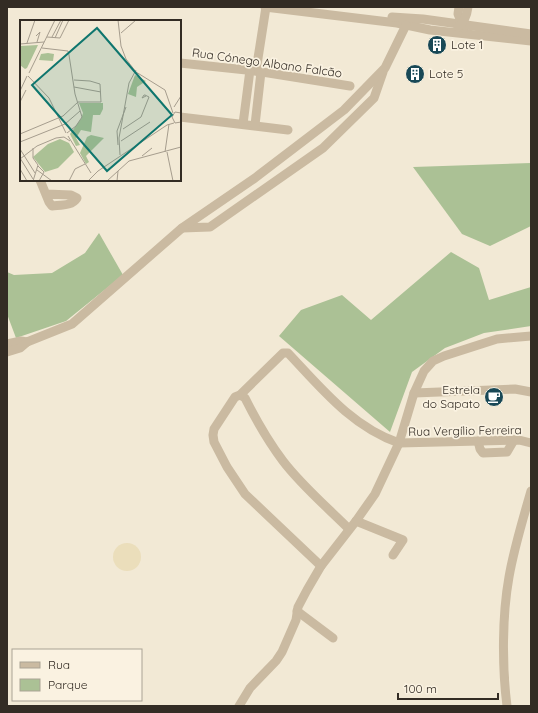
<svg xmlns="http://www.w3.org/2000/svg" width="538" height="713" font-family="Quicksand,sans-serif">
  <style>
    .green { fill: #abc195 }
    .plaza { fill: #ebdebb }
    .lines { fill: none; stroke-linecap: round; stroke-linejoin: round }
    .minor { stroke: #cabaa1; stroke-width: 9 }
    .labels { text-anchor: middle; stroke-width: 3.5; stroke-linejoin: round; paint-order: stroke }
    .poi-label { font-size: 12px; fill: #332c24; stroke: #faf2e1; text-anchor: start }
    .street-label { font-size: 12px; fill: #332c24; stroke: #faf2e1 }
    .inset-road { fill: none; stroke: #a69d8e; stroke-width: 1 }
    .view { fill: #0f766e; fill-opacity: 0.15; stroke: #0f766e; stroke-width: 2 }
    .inset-edge { fill: none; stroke: #332c24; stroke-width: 2 }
  </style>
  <rect width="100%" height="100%" fill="#f2e9d5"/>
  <g class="green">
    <path d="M 531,163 L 531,226 L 490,246 L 462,234 L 413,167 Z"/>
    <path d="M 99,233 L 123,275 L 66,321 L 16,338 L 7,314 L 7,272 L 14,275 L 52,273 L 85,253 Z"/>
    <path d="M 451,252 L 479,268 L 489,300 L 531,287 L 531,326 L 484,333 L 445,348 L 412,372 L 390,432 L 279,336 L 301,310 L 342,295 L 371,320 Z"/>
  </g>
  <circle class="plaza" cx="127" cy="557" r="14"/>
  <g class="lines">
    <g class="minor">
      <path d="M 265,7 L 397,23 L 430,30 L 531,41"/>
      <path d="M 459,7 L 458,14 L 464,28"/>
      <path d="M 392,17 L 423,19 L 531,34"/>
      <path d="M 458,27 C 465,22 467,15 468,7"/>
      <path d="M 180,63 L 256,71 L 350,86"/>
      <path d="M 256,71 L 266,7"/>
      <path d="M 180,117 L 288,130"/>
      <path d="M 243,124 L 250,70"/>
      <path d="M 255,125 L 261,72"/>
      <path d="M 40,180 L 49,202 L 52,206 C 61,205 72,206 77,198 L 71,195 L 46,194"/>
      <path d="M 182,228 L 210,227 L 323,148 L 374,98 L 383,72"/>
      <path d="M 7,344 L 21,341 L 27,342 L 72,324 L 182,228 L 255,178 L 344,110 L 385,68 L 406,25"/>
      <path d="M 7,352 L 20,348 L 27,342"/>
      <path d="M 414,393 L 515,389 L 531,392"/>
      <path d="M 240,395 L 245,398 C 256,420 268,441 283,461 C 302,486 327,507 349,529"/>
      <path d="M 478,441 L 480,449 L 483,453 L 507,452 L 514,440"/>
      <path d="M 356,521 L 403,540 L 393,555"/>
      <path d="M 321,566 L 245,494 L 227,467 L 214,442 L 213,435 L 214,429 L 235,397 L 240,395 L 283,353 L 288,353 C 321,388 352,427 399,443 L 519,440 L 531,443"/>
      <path d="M 297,611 L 333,638"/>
      <path d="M 239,706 L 250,688 L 276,661 L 282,652 L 296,620 L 298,607 L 307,590 L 321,566 L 356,521 L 375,494 L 399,443 L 414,393 L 424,371 L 433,361 L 444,356 L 497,339 L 531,336"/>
      <path d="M 507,706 C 502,667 502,616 509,577 C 514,548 523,519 531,491"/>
    </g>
  </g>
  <defs>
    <symbol id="building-disc" viewBox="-11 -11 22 22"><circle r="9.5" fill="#184856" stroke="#faf2e1"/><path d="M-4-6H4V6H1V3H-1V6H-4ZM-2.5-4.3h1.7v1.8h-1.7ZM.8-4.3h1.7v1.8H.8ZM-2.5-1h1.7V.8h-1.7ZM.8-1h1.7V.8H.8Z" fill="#fff"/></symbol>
    <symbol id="cafe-disc" viewBox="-11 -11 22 22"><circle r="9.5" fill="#184856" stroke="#faf2e1"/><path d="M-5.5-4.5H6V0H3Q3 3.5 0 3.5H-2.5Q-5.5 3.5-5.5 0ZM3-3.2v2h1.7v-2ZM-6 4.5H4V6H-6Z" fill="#fff"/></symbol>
  </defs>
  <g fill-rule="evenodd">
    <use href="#building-disc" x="426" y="34" width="22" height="22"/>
    <use href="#building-disc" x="404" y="63" width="22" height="22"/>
    <use href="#cafe-disc" x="483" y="386" width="22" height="22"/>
  </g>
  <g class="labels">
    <g class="poi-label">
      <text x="451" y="49">Lote 1</text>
      <text x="429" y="78">Lote 5</text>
      <text x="480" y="394" text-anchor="end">Estrela<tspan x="480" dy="14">do Sapato</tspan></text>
    </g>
    <g class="street-label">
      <text transform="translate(267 63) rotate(8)" y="4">Rua Cónego Albano Falcão</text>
      <text transform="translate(465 431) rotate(-1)" y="4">Rua Vergílio Ferreira</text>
    </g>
  </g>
  <g transform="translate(20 20)">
    <rect width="161" height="161" fill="#f2e9d5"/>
    <path d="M 18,25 L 7,48 L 5,49 L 0,45 L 0,26 ZM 28,33 L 34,34 L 33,41 L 19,40 L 21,34 ZM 115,55 L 126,61 L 117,67 L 116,77 L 108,74 ZM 59,83 L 83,83 L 83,89 L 80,95 L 73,95 L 71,112 L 61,110 L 56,118 L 60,125 L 56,126 L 50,114 L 61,99 L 63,93 ZM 71,115 L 84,118 L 66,136 L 69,142 L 66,144 L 60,133 L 67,117 ZM 40,119 L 49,123 L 54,132 L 38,148 L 25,152 L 13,137 L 28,124 Z" fill="#abc195"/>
    <path class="inset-road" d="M 98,0 L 101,26 L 106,39 L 116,52 L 145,70 L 153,93M 101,13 L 116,0M 16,16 L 20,12 L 17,22M 27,17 L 40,18 L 49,0M 32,17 L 41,0M 35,18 L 43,0M 7,23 L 15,0M 0,24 L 24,22M 22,28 L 48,31 L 49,35 L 55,74 L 62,97 L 56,106 L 47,113M 9,53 L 35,0M 8,56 L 29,78 L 46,113M 54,67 L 81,72M 0,71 L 7,56M 0,82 L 6,70M 154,87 L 161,76M 161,93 L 155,92 L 152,97 L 155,103 L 161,102M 103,109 L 121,97 L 129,77 L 125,75 L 124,75 L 122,78 L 126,76M 0,114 L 43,96 L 58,82 L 81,82 L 80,64 L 70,61 L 54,60M 48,116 L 71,153M 101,121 L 130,102M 0,122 L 45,104 L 60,91M 98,125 L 97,111 L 106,87M 0,129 L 15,153M 145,132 L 149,104M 147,132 L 153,161M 100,135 L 99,118 L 109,63 L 116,50M 122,136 L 132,128M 0,138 L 13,159M 0,139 L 17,126 L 36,118 L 44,117 L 50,121M 18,146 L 24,152 L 19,161M 0,149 L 7,161M 17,150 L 32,161M 13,161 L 18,145 L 13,138 L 13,128M 49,161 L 55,149 L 65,144M 68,161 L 78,151 L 147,105 L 154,103M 87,161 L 98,151M 97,161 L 98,151 L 109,141 L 161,127"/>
    <path class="view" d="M 77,8 L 152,95 L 87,151 L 12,65 Z"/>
    <rect width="161" height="161" class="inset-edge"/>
  </g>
  <rect width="538" height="713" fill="none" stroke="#332c24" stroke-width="16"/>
  <rect x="12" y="649" width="130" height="52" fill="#faf2e1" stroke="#aaa395"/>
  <rect x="20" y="662" width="20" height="6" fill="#cabaa1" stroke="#aaa395"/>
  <text x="48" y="669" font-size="12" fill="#332c24">Rua</text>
  <rect x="20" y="679" width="20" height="12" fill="#abc195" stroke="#aaa395"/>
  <text x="48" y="689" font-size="12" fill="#332c24">Parque</text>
  <path d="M398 693v6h100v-6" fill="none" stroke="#332c24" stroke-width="2"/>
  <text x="404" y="693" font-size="12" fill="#332c24" stroke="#faf2e1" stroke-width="3" paint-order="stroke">100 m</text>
</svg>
